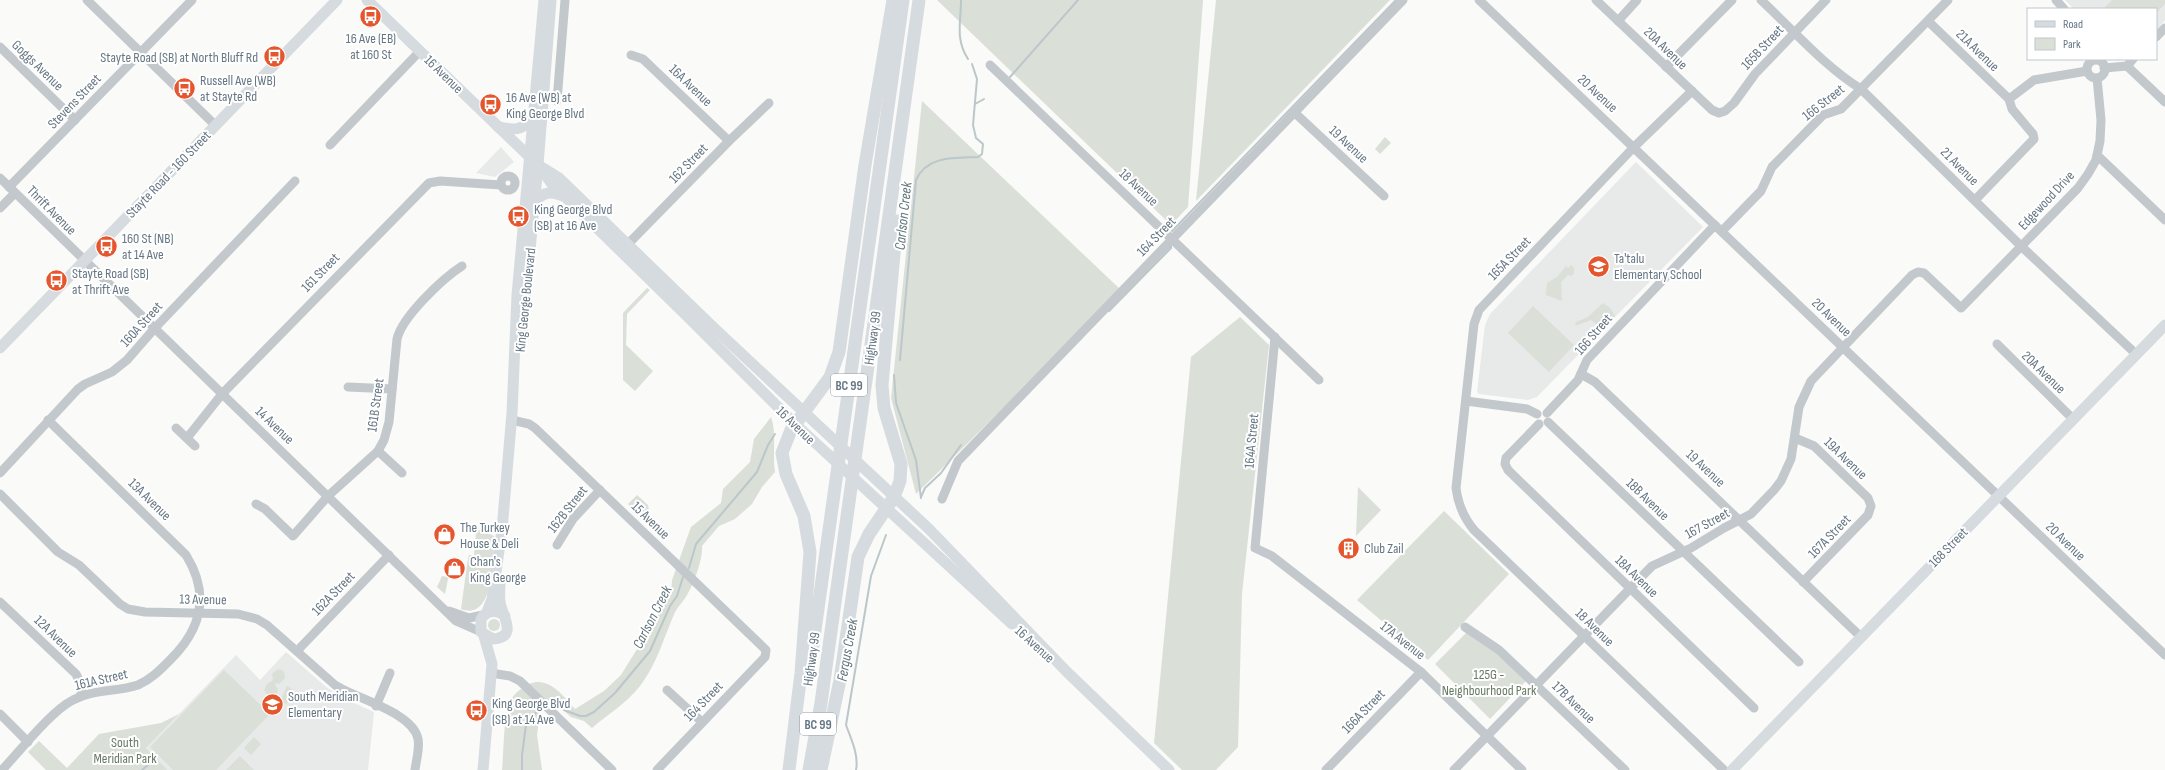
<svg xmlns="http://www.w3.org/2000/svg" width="2165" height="770" font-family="'Sofia Sans Condensed',sans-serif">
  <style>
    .built { fill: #e8e9e9 }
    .green { fill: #dadfd7 }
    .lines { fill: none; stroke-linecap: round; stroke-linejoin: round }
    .stream { stroke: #bbc7cb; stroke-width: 2 }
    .minor { stroke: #c3c8cc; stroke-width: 9 }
    .major { stroke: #d6dbdf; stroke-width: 11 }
    .highway { stroke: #d6dbdf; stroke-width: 13 }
    .labels { text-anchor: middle; stroke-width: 4; stroke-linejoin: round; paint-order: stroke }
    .shield { fill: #fff; stroke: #939fa8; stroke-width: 1 }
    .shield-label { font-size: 13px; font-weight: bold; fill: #657683 }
    .poi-label { font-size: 14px; fill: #657683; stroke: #fff; text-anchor: start }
    .street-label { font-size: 14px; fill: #657683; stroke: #fff }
    .park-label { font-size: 14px; fill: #687a64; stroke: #fff }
    .water-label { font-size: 15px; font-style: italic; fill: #60757c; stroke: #fff }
  </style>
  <rect width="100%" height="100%" fill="#fafaf8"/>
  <g class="built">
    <path d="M 2065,0 L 2165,0 L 2165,20 L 2156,31 L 2156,9 L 2074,9 Z"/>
    <path d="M 501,147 L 514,162 L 495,177 L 476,173 Z"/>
    <path d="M 1636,162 L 1703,227 L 1537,397 L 1528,400 L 1479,394 L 1477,392 L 1485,325 L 1490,314 Z"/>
    <path d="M 286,652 L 325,686 L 341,697 L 374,712 L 368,770 L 168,770 L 146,748 L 236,655 L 260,680 Z"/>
  </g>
  <g class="green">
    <path d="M 937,0 L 1203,0 L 1188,207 L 1171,225 Z"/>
    <path d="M 1216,0 L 1390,0 L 1196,201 Z"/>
    <path d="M 2112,0 L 2165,0 L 2165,4 L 2156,13 L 2156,9 L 2103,9 Z"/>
    <path d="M 922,101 L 1122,291 L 916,494 L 891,398 Z"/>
    <path d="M 1385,137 L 1391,143 L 1380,154 L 1375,149 Z"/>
    <path d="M 1601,256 L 1609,263 L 1596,277 L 1588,269 Z"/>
    <path d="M 1571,265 L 1574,268 L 1574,273 L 1572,276 L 1568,275 L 1561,282 L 1562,301 L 1546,295 L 1547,283 L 1557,277 L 1566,266 L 1568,268 Z"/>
    <path d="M 647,288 L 650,290 L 627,314 L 626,345 L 653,371 L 635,391 L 623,380 L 623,313 Z"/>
    <path d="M 1603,303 L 1610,308 L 1615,316 L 1603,329 L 1591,320 L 1575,326 L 1576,322 L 1588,317 Z"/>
    <path d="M 1533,306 L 1574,345 L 1549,372 L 1508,333 Z"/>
    <path d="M 1240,317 L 1269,345 L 1242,594 L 1238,747 L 1216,770 L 1182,770 L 1154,743 L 1191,357 Z"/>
    <path d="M 771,417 C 777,433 772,454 775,472 L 762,487 L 752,504 L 735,519 L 719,526 L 702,546 C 703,559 694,584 687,595 C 684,601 678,606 675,612 C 664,637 657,664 640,686 C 627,703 608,714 592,728 L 584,721 L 571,717 L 554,702 L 541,705 L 537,735 L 542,770 L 502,770 C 504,750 503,728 508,709 C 510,699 514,694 521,689 C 544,671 560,692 575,709 L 604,691 L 621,675 L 671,594 L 672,580 L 691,527 L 721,503 L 723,489 L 750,462 L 754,439 Z"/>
    <path d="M 1358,487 L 1381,510 L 1356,536 Z"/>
    <path d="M 637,495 L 648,505 L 649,511 L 643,518 L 628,504 Z"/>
    <path d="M 1444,511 L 1509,574 L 1428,660 L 1357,600 Z"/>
    <path d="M 481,530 L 494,536 C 493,556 495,622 461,609 L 468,558 L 469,555 L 474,555 L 476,533 L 470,532 Z"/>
    <path d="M 442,576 L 447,577 L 448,579 L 445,594 L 437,587 Z"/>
    <circle cx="494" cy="625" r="6"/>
    <path d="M 1467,632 L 1494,651 L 1526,681 L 1490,719 L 1435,664 Z"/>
    <path d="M 278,669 L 284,671 L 285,678 L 279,684 L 276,683 L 275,685 L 278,689 L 276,696 L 269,697 L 264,690 L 267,684 L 273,680 L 272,674 Z"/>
    <path d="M 224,670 L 270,714 L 216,770 L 173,770 L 150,747 Z"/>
    <path d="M 287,686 L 292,689 L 297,698 L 285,704 L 281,699 Z"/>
    <path d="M 179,714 L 146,748 L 168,770 L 46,770 L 28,752 L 39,741 L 67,768 L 99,734 L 161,723 Z"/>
    <path d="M 254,737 L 261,744 L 251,755 L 244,748 Z"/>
    <path d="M 240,756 L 254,770 L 226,770 Z"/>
  </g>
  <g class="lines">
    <g class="stream">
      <path d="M 961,0 C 961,22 955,39 968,59"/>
      <path d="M 1010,77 L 1078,0"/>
      <path d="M 975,104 L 984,99"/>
      <path d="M 1172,231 L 1396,0"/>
      <path d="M 1109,311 L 1171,248 L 1171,245"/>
      <path d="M 900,360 L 916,180 C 927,155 956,158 978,157 L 982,154 L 983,144 L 976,138 L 973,125 L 977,79 L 972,64"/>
      <path d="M 894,375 L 896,403 L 916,460 L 921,498"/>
      <path d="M 921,497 L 925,488 L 941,473 L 961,445"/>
      <path d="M 689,568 L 696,544 L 757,472 L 768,445 L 775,434"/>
      <path d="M 564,710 L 580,716 L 586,716 L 594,712 L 615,693 L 650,651 L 670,606 L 677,596 L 683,577"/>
      <path d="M 142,770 L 148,765"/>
      <path d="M 522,770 L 522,755 L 526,725 L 538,710"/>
      <path d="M 856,770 C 859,755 851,739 846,725 L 871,576 L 886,535"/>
    </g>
    <g class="minor">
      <path d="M 87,0 L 215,125"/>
      <path d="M 1479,0 L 2165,655"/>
      <path d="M 1596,0 L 1712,110 L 1719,113 L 1725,111 L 1734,103 L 1755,74 L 1826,0"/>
      <path d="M 1761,0 C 1793,30 1824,66 1861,89 L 2022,247 L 2136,354"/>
      <path d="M 2056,0 L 2064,9"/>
      <path d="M 1618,21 L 1637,0"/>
      <path d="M 1928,21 L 2009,99"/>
      <path d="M 2156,37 L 2165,28"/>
      <path d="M 0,47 L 75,120"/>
      <path d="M 631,55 L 643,59 L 729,141"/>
      <circle cx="2096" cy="69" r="9"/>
      <path d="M 990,65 L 1319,380"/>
      <path d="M 2127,66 L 2165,102"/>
      <path d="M 1666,67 L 1732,0"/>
      <path d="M 2104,68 L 2127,66 L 2133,59"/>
      <path d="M 1692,91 L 1634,147 L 1479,310 L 1474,324 L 1456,488 C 1458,504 1464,518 1474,530 L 1724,770"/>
      <path d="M 557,101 L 565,0"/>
      <path d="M 1295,113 L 1384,196"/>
      <path d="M 330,145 L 420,51"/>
      <path d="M 2097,155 L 2165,220"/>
      <circle cx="508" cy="183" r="7"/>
      <path d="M 0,178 L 456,621 L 481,632"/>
      <path d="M 9,187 L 192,0"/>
      <path d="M 1975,200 L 2034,139 L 2033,134 L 2012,109 L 2009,99 L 2034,80 L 2087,71"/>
      <path d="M 0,208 L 15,193"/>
      <path d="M 1722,231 L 1761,191 L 1772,167 L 1823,115 L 1841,109 L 1948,0"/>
      <path d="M 628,244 L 729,141 L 769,103"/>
      <path d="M 1275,337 L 1255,548 L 1272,556 L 1421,672 L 1522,770"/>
      <path d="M 1997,344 L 2073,419"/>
      <path d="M 1581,374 L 1595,382 L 1861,637"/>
      <path d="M 348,387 L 392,389"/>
      <path d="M 1466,401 L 1527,409 L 1537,414"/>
      <path d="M 1547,413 L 1578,380 L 1587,360 L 1715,225"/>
      <path d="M 512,420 L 529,424 L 535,428 L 766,650 L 765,657 L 657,770"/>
      <path d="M 1548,422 L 1799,662"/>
      <path d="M 1539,424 L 1506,458 L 1505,464 L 1508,470 L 1754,708"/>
      <path d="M 176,428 L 195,446"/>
      <path d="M 187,438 L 222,394 L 429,183 L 440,181 L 501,185"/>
      <path d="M 1795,438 L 1814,446 L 1868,498 L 1871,506 L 1868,515 L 1803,582"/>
      <path d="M 378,451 L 402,473"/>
      <path d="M 0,473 L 78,389 L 85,384 L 112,372 L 127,360 L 154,329 L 295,181"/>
      <path d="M 0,494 L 58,552 L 79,565 L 120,604 L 128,609 L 145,612 L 238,614 L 257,619 L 267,625 L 335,685 C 356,699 413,712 418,739 C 420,748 416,761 415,770"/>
      <path d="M 942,499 L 958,461 L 1403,0"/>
      <path d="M 256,504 L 265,509 L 293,536 L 328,496 L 378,451 L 384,440 L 389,422 L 397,339 C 402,317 442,279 462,266"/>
      <path d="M 557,545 L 573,519 L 600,490"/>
      <path d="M 0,602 L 76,674 L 82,687 L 81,696"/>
      <path d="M 449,611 L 469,618 L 483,615"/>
      <path d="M 1465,627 L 1499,650 L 1625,770"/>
      <path d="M 297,651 L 389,555"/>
      <path d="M 491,673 L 510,676 L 520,681 L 612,770"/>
      <path d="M 667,690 L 702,722"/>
      <path d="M 376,706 L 390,673"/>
      <path d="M 0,714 L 28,742"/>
      <path d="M 2,770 C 20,751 51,711 73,700 C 93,689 117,692 138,685 C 152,679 161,669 171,659 C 202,628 210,594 186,555 L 48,420"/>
      <path d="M 1326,770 L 1421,672"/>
      <path d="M 1454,770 L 1652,566 L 1691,548 L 1724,528 L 1751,514 L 1774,490 L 1781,481 L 1791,459 L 1799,407 L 1811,381 L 1912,275 L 1918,272 L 1924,273 L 1961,308 L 2078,188 L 2088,174 L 2096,160 L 2100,141 L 2101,120 L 2097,78"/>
    </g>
    <g class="major">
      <path d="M 367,0 L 538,165 L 559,178 L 714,328 L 929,529 L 1067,672 L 1169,770"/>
      <path d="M 498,127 C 513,130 522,131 532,119"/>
      <path d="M 542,170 L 552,184 L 686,315 L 795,424 L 1012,624"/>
      <path d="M 535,201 C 544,192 550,191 563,196"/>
      <path d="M 521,346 L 538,165 L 551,0"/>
      <path d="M 0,348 L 337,0"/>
      <path d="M 500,582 C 500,588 499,596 500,602 C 502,616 519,637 493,639 L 481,632 L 481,619 C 487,610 496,609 505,616"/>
      <path d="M 487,612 L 492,599 L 502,530 L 512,413 L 517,295 L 544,0"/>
      <path d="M 483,770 L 492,664 L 484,636"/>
      <path d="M 1732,770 L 2165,325"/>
    </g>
    <g class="highway">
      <path d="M 810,666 L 903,0"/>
      <path d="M 789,770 L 801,673 L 810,552 L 804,516 L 786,474 L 782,453 L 791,430 L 830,377 L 839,352 L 865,165 L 893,0"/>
      <path d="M 809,770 L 821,703 L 919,0"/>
      <path d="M 821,770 L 840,680 L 858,557 L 869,534 L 894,497 L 900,481 L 901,464 L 884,408 L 882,385 L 897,221"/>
    </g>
  </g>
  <defs>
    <symbol id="bus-disc" viewBox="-11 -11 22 22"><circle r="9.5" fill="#e4572e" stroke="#fff"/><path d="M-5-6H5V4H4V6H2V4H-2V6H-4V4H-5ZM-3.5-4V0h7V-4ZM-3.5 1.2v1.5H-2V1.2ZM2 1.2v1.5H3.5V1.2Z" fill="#fff"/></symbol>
    <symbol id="school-disc" viewBox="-11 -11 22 22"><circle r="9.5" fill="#e4572e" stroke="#fff"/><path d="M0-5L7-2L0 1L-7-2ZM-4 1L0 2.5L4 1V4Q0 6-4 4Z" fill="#fff"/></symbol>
    <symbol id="shop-disc" viewBox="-11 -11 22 22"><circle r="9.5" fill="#e4572e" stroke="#fff"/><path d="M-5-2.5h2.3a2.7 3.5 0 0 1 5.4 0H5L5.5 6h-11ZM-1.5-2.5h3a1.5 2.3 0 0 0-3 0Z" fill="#fff"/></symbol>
    <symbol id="building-disc" viewBox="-11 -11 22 22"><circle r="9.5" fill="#e4572e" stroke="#fff"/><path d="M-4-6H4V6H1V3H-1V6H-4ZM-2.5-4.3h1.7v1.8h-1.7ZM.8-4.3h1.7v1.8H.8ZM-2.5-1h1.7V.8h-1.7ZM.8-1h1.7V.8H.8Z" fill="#fff"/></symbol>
  </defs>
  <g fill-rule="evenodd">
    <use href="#bus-disc" x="358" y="4" width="25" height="25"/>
    <use href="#bus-disc" x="262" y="44" width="25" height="25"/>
    <use href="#bus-disc" x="172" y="76" width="25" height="25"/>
    <use href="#bus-disc" x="478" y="92" width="25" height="25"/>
    <use href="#bus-disc" x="506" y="204" width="25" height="25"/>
    <use href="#bus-disc" x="94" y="234" width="25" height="25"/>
    <use href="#school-disc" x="1586" y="254" width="25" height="25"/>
    <use href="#bus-disc" x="44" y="268" width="25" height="25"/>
    <use href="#shop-disc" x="432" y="522" width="25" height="25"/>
    <use href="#building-disc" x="1336" y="536" width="25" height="25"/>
    <use href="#shop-disc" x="442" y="556" width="25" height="25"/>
    <use href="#school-disc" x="260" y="692" width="25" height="25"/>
    <use href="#bus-disc" x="464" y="698" width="25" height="25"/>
  </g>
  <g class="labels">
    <g class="shield">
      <rect x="831" y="374" width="36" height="22" rx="3"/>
      <rect x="800" y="713" width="36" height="22" rx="3"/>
    </g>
    <g class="shield-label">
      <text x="849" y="390">BC 99</text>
      <text x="818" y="729">BC 99</text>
    </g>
    <g class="poi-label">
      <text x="371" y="43" text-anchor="middle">16 Ave (EB)<tspan x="371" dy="16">at 160 St</tspan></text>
      <text x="258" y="62" text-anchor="end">Stayte Road (SB) at North Bluff Rd</text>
      <text x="200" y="85">Russell Ave (WB)<tspan x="200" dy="16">at Stayte Rd</tspan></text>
      <text x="506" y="102">16 Ave (WB) at<tspan x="506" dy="16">King George Blvd</tspan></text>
      <text x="534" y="214">King George Blvd<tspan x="534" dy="16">(SB) at 16 Ave</tspan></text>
      <text x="122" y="243">160 St (NB)<tspan x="122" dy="16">at 14 Ave</tspan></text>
      <text x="1614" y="263">Ta'talu<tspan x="1614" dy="16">Elementary School</tspan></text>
      <text x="72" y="278">Stayte Road (SB)<tspan x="72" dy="16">at Thrift Ave</tspan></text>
      <text x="460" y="532">The Turkey<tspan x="460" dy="16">House &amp; Deli</tspan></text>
      <text x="1364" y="553">Club Zail</text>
      <text x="470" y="566">Chan's<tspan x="470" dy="16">King George</tspan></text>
      <text x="288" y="701">South Meridian<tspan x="288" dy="16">Elementary</tspan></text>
      <text x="492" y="708">King George Blvd<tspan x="492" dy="16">(SB) at 14 Ave</tspan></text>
    </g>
    <g class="street-label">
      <text transform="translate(1762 47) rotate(-47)" y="5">165B Street</text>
      <text transform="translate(1666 48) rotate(44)" y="5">20A Avenue</text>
      <text transform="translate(1978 50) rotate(44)" y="5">21A Avenue</text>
      <text transform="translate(38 65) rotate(44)" y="5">Goggs Avenue</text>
      <text transform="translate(444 74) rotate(44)" y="5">16 Avenue</text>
      <text transform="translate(691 85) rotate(44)" y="5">16A Avenue</text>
      <text transform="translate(1598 93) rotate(43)" y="5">20 Avenue</text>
      <text transform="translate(74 101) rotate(-46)" y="5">Stevens Street</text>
      <text transform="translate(1823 102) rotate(-38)" y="5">166 Street</text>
      <text transform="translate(1349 144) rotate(43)" y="5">19 Avenue</text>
      <text transform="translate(688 163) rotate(-46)" y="5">162 Street</text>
      <text transform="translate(1960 166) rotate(45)" y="5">21 Avenue</text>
      <text transform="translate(168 174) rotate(-46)" y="5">Stayte Road - 160 Street</text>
      <text transform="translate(1139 187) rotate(43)" y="5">18 Avenue</text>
      <text transform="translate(2046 200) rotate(-47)" y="5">Edgewood Drive</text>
      <text transform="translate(52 210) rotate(45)" y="5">Thrift Avenue</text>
      <text transform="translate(1156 236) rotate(-46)" y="5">164 Street</text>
      <text transform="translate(1509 258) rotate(-46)" y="5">165A Street</text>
      <text transform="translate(320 272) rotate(-46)" y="5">161 Street</text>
      <text transform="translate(525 300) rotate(-84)" y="5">King George Boulevard</text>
      <text transform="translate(1832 317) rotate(44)" y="5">20 Avenue</text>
      <text transform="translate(141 324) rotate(-48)" y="5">160A Street</text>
      <text transform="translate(1593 334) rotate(-49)" y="5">166 Street</text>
      <text transform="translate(872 338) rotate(-82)" y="5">Highway 99</text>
      <text transform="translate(2044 372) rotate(44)" y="5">20A Avenue</text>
      <text transform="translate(375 405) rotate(-82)" y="5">161B Street</text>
      <text transform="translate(275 425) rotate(44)" y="5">14 Avenue</text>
      <text transform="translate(796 425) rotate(44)" y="5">16 Avenue</text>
      <text transform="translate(1251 441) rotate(-85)" y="5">164A Street</text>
      <text transform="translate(1846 458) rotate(44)" y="5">19A Avenue</text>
      <text transform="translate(1706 468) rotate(43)" y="5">19 Avenue</text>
      <text transform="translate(150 499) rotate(44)" y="5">13A Avenue</text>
      <text transform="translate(1648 499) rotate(44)" y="5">18B Avenue</text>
      <text transform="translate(567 509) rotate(-52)" y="5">162B Street</text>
      <text transform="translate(651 520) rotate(44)" y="5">15 Avenue</text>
      <text transform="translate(1707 523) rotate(-29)" y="5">167 Street</text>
      <text transform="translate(1829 536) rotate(-46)" y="5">167A Street</text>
      <text transform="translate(2066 541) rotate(44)" y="5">20 Avenue</text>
      <text transform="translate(1948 547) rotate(-46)" y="5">168 Street</text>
      <text transform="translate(1637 576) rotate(44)" y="5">18A Avenue</text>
      <text transform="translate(333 593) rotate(-46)" y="5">162A Street</text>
      <text transform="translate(203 599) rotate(1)" y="5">13 Avenue</text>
      <text transform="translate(1595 627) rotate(44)" y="5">18 Avenue</text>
      <text transform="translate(56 636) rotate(44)" y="5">12A Avenue</text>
      <text transform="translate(1403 640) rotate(38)" y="5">17A Avenue</text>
      <text transform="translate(1035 644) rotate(42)" y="5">16 Avenue</text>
      <text transform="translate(811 659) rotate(-82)" y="5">Highway 99</text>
      <text transform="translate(101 679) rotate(-13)" y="5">161A Street</text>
      <text transform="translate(703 701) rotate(-46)" y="5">164 Street</text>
      <text transform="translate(1574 702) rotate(44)" y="5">17B Avenue</text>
      <text transform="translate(1363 711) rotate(-46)" y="5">166A Street</text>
    </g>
    <g class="park-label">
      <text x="1489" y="679">125G -<tspan x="1489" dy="16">Neighbourhood Park</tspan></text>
      <text x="125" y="747">South<tspan x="125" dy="16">Meridian Park</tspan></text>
    </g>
    <g class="water-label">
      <text transform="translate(903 216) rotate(-84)" y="5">Carlson Creek</text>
      <text transform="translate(652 617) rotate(-63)" y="5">Carlson Creek</text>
      <text transform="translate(847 650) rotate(-80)" y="5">Fergus Creek</text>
    </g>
  </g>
  <rect x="2027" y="8" width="130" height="52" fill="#ffffff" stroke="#c1c8cd"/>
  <rect x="2035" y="21" width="20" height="6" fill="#d6dbdf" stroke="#c1c8cd"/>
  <text x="2063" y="28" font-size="12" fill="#657683">Road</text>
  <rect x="2035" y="38" width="20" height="12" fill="#dadfd7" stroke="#c1c8cd"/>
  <text x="2063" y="48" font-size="12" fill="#657683">Park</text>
</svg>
